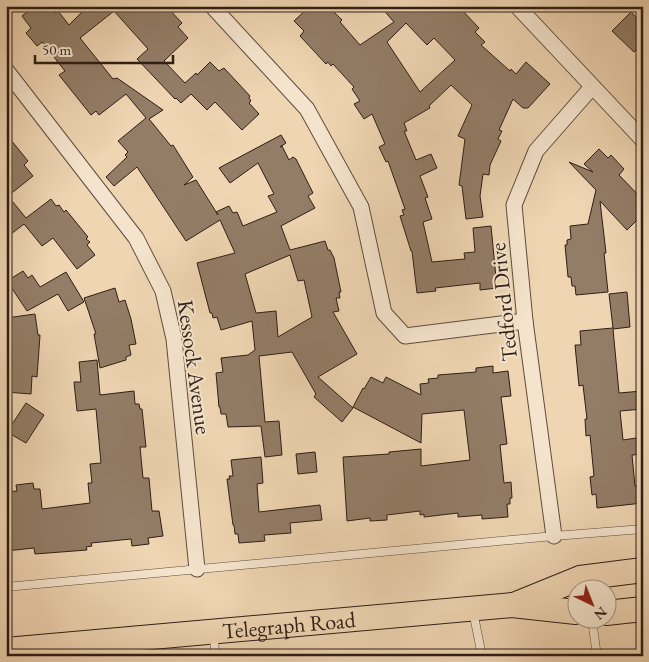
<svg xmlns="http://www.w3.org/2000/svg" width="649" height="662" font-family="'EB Garamond',serif">
  <style>
    .building { fill: #937d67; stroke: #2f1e16; fill-rule: evenodd }
    .lines { fill: none; stroke-linecap: round; stroke-linejoin: round }
    .service-casing { stroke: #5f4c3d; stroke-width: 9 }
    .minor-casing { stroke: #5f4c3d; stroke-width: 17 }
    .primary-casing { stroke: #2f1e16; stroke-width: 26 }
    .service { stroke: #f5e4cd; stroke-width: 8 }
    .minor { stroke: #f5e4cd; stroke-width: 15 }
    .primary { stroke: #efd5b2; stroke-width: 24 }
    .labels { text-anchor: middle; stroke-width: 4; stroke-linejoin: round; paint-order: stroke }
    .street-label { font-size: 22px; fill: #2f1e16; stroke: #f5e4cd }
  </style>
  <rect width="100%" height="100%" fill="#efd5b2"/>
  <filter id="stains"><feTurbulence type="fractalNoise" baseFrequency=".004" numOctaves="4"/><feColorMatrix values="0 0 0 0 .2 0 0 0 0 .09 0 0 0 0 .02 0 0 0 .5 -.17"/></filter>
  <radialGradient id="worn" r=".72"><stop offset=".6" stop-color="#630" stop-opacity="0"/><stop offset="1" stop-color="#630" stop-opacity=".3"/></radialGradient>
  <g class="building">
    <path d="M 35,6 L 49,6 L 55,13 L 58,11 L 69,25 L 88,6 L 166,6 L 182,23 L 178,27 L 188,38 L 164,61 L 185,83 L 196,73 L 197,75 L 210,62 L 219,71 L 224,68 L 250,96 L 249,98 L 251,101 L 249,103 L 259,114 L 242,130 L 215,102 L 207,110 L 191,94 L 181,103 L 176,98 L 175,99 L 137,59 L 148,49 L 114,11 L 80,38 L 113,79 L 117,78 L 163,110 L 149,119 L 171,146 L 173,145 L 193,177 L 184,185 L 196,180 L 218,215 L 216,212 L 229,206 L 233,213 L 237,212 L 243,226 L 277,212 L 268,196 L 274,194 L 258,163 L 230,183 L 219,168 L 281,135 L 286,143 L 280,147 L 282,146 L 289,160 L 293,157 L 296,159 L 313,193 L 308,196 L 315,208 L 281,226 L 290,250 L 325,241 L 328,250 L 330,250 L 334,258 L 341,292 L 339,292 L 340,298 L 336,298 L 339,311 L 333,312 L 357,354 L 318,377 L 353,408 L 342,422 L 314,397 L 316,394 L 292,352 L 259,356 L 265,422 L 279,421 L 282,455 L 265,457 L 261,426 L 228,427 L 226,414 L 221,414 L 220,407 L 219,407 L 216,373 L 223,372 L 221,358 L 248,355 L 255,350 L 252,321 L 221,330 L 217,317 L 213,318 L 212,313 L 210,313 L 197,263 L 235,253 L 220,220 L 186,241 L 137,167 L 114,186 L 106,177 L 127,157 L 125,155 L 128,152 L 118,141 L 146,118 L 126,94 L 99,115 L 96,111 L 91,115 L 59,75 L 65,71 L 42,42 L 37,46 L 26,33 L 31,28 L 22,16 ZM 290,255 L 298,281 L 304,280 L 312,317 L 278,337 L 276,311 L 256,313 L 245,274 Z"/>
    <path d="M 310,6 L 328,6 L 342,20 L 340,22 L 360,45 L 394,22 L 380,6 L 458,6 L 479,28 L 475,32 L 485,42 L 481,45 L 510,71 L 511,69 L 516,74 L 526,62 L 550,84 L 528,108 L 523,108 L 513,99 L 499,130 L 502,131 L 498,139 L 501,141 L 490,165 L 489,175 L 483,174 L 480,196 L 483,217 L 466,219 L 462,186 L 459,185 L 465,139 L 458,136 L 472,105 L 451,85 L 429,106 L 430,108 L 404,123 L 407,131 L 404,131 L 416,160 L 431,154 L 437,168 L 420,176 L 428,197 L 425,198 L 432,219 L 423,222 L 432,262 L 465,259 L 464,253 L 475,252 L 473,228 L 491,226 L 497,288 L 480,290 L 480,283 L 435,288 L 436,291 L 417,293 L 412,251 L 411,251 L 400,216 L 404,215 L 402,210 L 405,209 L 388,161 L 386,162 L 379,147 L 385,144 L 372,114 L 364,119 L 354,104 L 360,101 L 352,89 L 354,87 L 333,64 L 331,66 L 328,62 L 326,64 L 300,36 L 304,31 L 294,21 ZM 406,23 L 427,45 L 434,38 L 455,60 L 420,92 L 387,42 Z"/>
    <path d="M 631,12 L 643,25 L 643,44 L 634,52 L 612,31 Z"/>
    <path d="M 6,134 L 28,161 L 24,165 L 33,176 L 8,196 L 26,218 L 51,199 L 56,206 L 59,205 L 64,212 L 66,210 L 88,237 L 86,239 L 90,242 L 87,245 L 95,255 L 77,269 L 53,238 L 42,246 L 24,224 L 6,238 Z"/>
    <path d="M 599,149 L 608,158 L 611,155 L 624,169 L 619,175 L 643,200 L 643,214 L 627,230 L 600,201 L 606,253 L 604,253 L 608,292 L 576,295 L 575,286 L 572,286 L 571,277 L 568,277 L 565,245 L 567,245 L 567,240 L 571,239 L 570,226 L 588,224 L 596,190 L 569,162 L 593,172 L 584,164 Z"/>
    <path d="M 23,271 L 28,278 L 32,275 L 40,287 L 66,272 L 84,302 L 68,311 L 58,294 L 27,311 L 7,281 Z"/>
    <path d="M 115,288 L 119,302 L 125,300 L 131,319 L 136,344 L 129,345 L 131,355 L 126,357 L 126,360 L 100,368 L 94,334 L 96,334 L 84,298 Z"/>
    <path d="M 627,292 L 630,327 L 613,329 L 619,393 L 642,391 L 643,409 L 620,411 L 623,440 L 643,437 L 643,454 L 632,455 L 635,486 L 643,485 L 643,503 L 597,508 L 596,494 L 592,495 L 590,477 L 594,476 L 590,435 L 586,436 L 585,419 L 587,419 L 583,385 L 579,386 L 575,345 L 581,345 L 580,331 L 613,328 L 609,294 Z"/>
    <path d="M 35,314 L 38,335 L 40,335 L 37,377 L 32,376 L 31,394 L 6,392 L 6,318 Z"/>
    <path d="M 97,360 L 100,395 L 134,391 L 135,404 L 139,404 L 140,409 L 142,409 L 146,447 L 140,447 L 143,478 L 149,478 L 152,511 L 159,511 L 163,536 L 148,538 L 149,544 L 132,546 L 131,539 L 91,543 L 92,546 L 86,547 L 87,550 L 35,554 L 34,548 L 6,551 L 6,492 L 17,491 L 16,485 L 33,483 L 34,489 L 40,489 L 42,509 L 90,503 L 88,483 L 92,483 L 90,464 L 101,463 L 96,409 L 77,411 L 74,382 L 81,382 L 79,362 Z"/>
    <path d="M 493,366 L 493,373 L 508,371 L 511,396 L 501,397 L 507,444 L 500,445 L 504,483 L 511,482 L 512,498 L 510,498 L 510,504 L 507,504 L 508,517 L 482,519 L 482,515 L 458,517 L 458,513 L 424,517 L 424,514 L 420,515 L 420,511 L 387,515 L 387,520 L 370,521 L 370,518 L 347,521 L 343,457 L 389,454 L 389,452 L 421,449 L 421,466 L 470,460 L 464,410 L 422,414 L 421,443 L 353,407 L 363,388 L 364,389 L 371,377 L 383,383 L 386,377 L 421,395 L 420,384 L 429,383 L 428,379 L 438,378 L 438,375 L 476,372 L 476,368 Z"/>
    <path d="M 26,403 L 44,415 L 26,443 L 7,432 Z"/>
    <path d="M 315,452 L 317,472 L 298,474 L 296,454 Z"/>
    <path d="M 261,457 L 263,483 L 257,484 L 259,512 L 320,505 L 322,520 L 290,523 L 291,533 L 264,535 L 265,541 L 239,543 L 238,534 L 235,534 L 234,525 L 233,525 L 227,479 L 230,479 L 229,476 L 233,476 L 231,460 Z"/>
  </g>
  <g class="lines">
    <defs>
      <g id="service">
        <path d="M 6,587 L 554,536 L 643,529"/>
        <path d="M 473,611 L 482,656"/>
        <path d="M 592,620 L 597,656"/>
        <path d="M 214,634 L 215,656"/>
        <path d="M 133,656 L 140,642"/>
      </g>
      <g id="minor">
        <path d="M 212,6 L 307,109 L 361,207 L 384,313 L 405,336 L 525,321"/>
        <path d="M 517,6 L 643,140"/>
        <path d="M 6,70 L 136,238 L 163,291 L 174,339 L 197,569"/>
        <path d="M 554,536 L 525,321 L 514,205 L 536,151 L 592,87"/>
      </g>
      <g id="primary">
        <path d="M 516,604 L 580,578 L 643,570"/>
        <path d="M 606,613 L 643,609"/>
        <path id="s1" d="M 6,650 L 512,605 L 576,612"/>
      </g>
    </defs>
    <use href="#service" class="service-casing"/>
    <use href="#minor" class="minor-casing"/>
    <use href="#primary" class="primary-casing"/>
    <use href="#service" class="service"/>
    <use href="#minor" class="minor"/>
    <use href="#primary" class="primary"/>
  </g>
  <g class="labels">
    <g class="street-label">
      <text transform="translate(503 302) rotate(-96)" y="8">Tedford Drive</text>
      <text transform="translate(195 367) rotate(82)" y="8">Kessock Avenue</text>
      <text dy="8" stroke="none"><textPath href="#s1" startOffset="284">Telegraph Road</textPath></text>
    </g>
  </g>
  <rect width="649" height="662" fill="none" stroke="#efd5b2" stroke-width="25"/>
  <rect x="8" y="8" width="634" height="647" fill="none" stroke="#2f1e16" stroke-width="2.5"/>
  <rect x="12" y="12" width="624" height="637" fill="none" stroke="#2f1e16"/>
  <g transform="translate(592 604) rotate(137)"><circle r="24" fill="#f5e4cd" stroke="#a69584"/>
  <path d="M0-4L9 19L0 12L-9 19Z" fill="#8f2418"/>
  <text y="-8" font-size="14" font-weight="bold" text-anchor="middle" fill="#2f1e16">N</text>
  </g>
  <path d="M35 55v8h138v-8" fill="none" stroke="#2f1e16" stroke-width="2.5"/>
  <text x="42" y="55" font-size="15" fill="#2f1e16" stroke="#f5e4cd" stroke-width="4" paint-order="stroke">50 m</text>
  <rect width="100%" height="100%" filter="url(#stains)"/>
  <rect width="100%" height="100%" fill="url(#worn)"/>
</svg>
